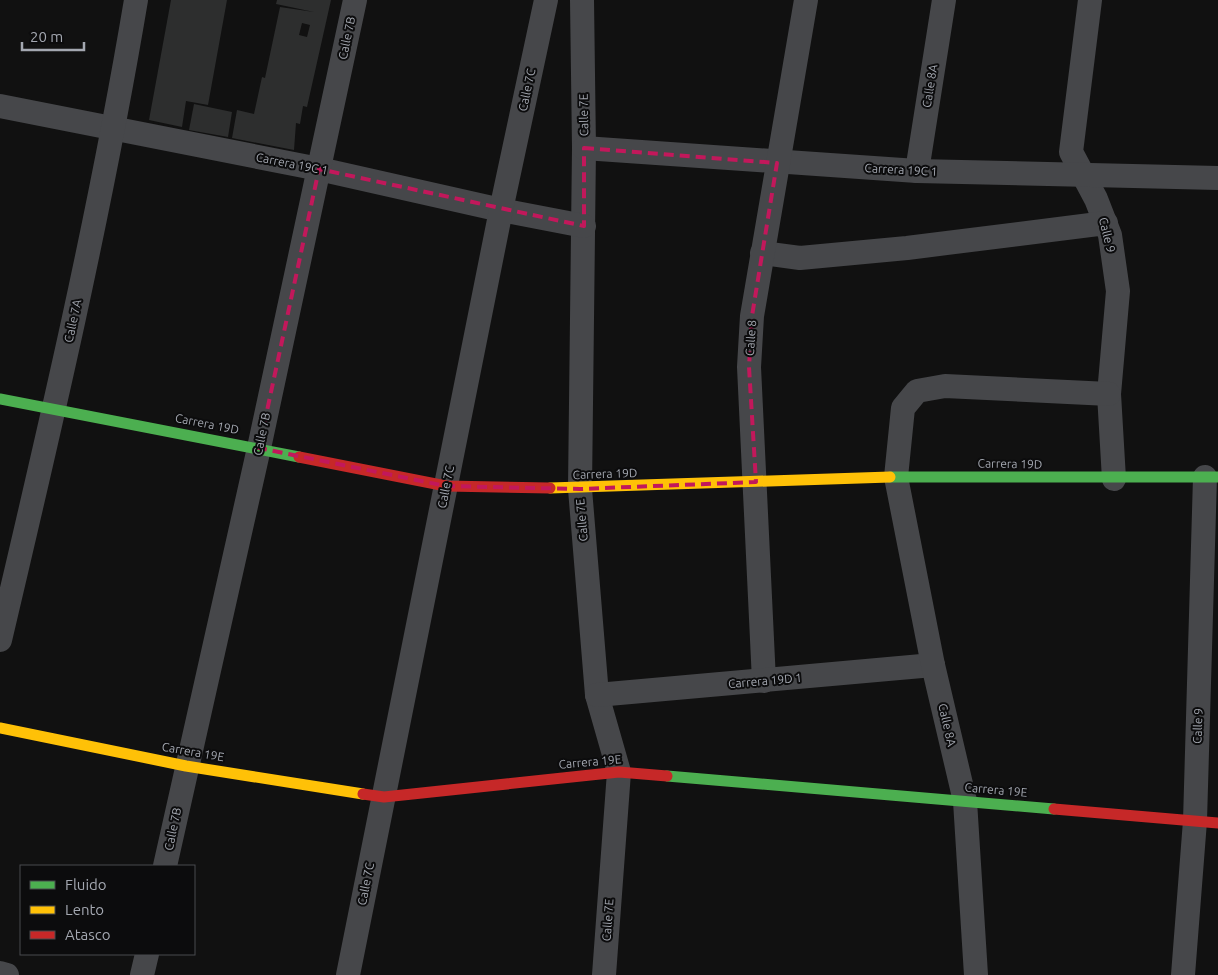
<svg xmlns="http://www.w3.org/2000/svg" width="1218" height="975" font-family="Ubuntu,sans-serif">
  <style>
    .building { fill: #2d2e2e; fill-rule: evenodd }
    .lines { fill: none; stroke-linecap: round; stroke-linejoin: round }
    .street { stroke: #46474a; stroke-width: 24 }
    .fast { stroke: #4caf50; stroke-width: 11 }
    .slow { stroke: #ffc107; stroke-width: 11 }
    .jam { stroke: #c62828; stroke-width: 11 }
    .marked { fill: none; stroke: #c2185b; stroke-width: 4; stroke-dasharray: 10 6; stroke-linejoin: round }
    .labels { text-anchor: middle; stroke-width: 4; stroke-linejoin: round; paint-order: stroke }
    .street-label { font-size: 12px; fill: #a4a8b1; stroke: #0c0c0d }
  </style>
  <rect width="100%" height="100%" fill="#111"/>
  <g class="building">
    <path d="M 171,0 L 227,0 L 208,105 L 186,101 L 182,127 L 149,120 Z"/>
    <path d="M 277,0 L 331,0 L 307,107 L 303,106 L 300,124 L 296,123 L 294,150 L 232,138 L 237,110 L 254,114 L 262,77 L 265,78 L 280,7 L 314,12 L 276,4 ZM 302,23 L 310,25 L 307,37 L 299,35 Z"/>
    <path d="M 194,104 L 232,112 L 228,137 L 189,130 Z"/>
  </g>
  <g class="lines">
    <g class="street">
      <path d="M 582,0 L 584,148 L 580,489 L 597,695 L 619,772 L 604,975"/>
      <path d="M 1090,0 L 1071,152 L 1096,199 L 1110,235 L 1118,291 L 1109,394 L 1114,479"/>
      <path d="M 0,106 L 319,169 L 501,210 L 584,226"/>
      <path d="M 584,148 L 917,171 L 1218,178"/>
      <path d="M 917,171 L 944,0"/>
      <path d="M 762,253 L 800,258 L 907,248 L 1106,223"/>
      <path d="M 0,640 C 50,428 100,215 136,0"/>
      <path d="M 764,681 L 749,367 L 752,316 L 806,0"/>
      <path d="M 597,695 L 933,665"/>
      <path d="M 165,866 L 259,448 L 355,0"/>
      <path d="M 0,973 L 7,975"/>
      <path d="M 142,975 L 147,954"/>
      <path d="M 348,975 L 501,210 L 546,0"/>
      <path d="M 976,975 L 965,801 L 933,665 L 896,477 L 903,408 L 917,391 L 945,386 L 1109,394"/>
      <path d="M 1183,975 L 1195,821 L 1205,477"/>
    </g>
    <g class="fast">
      <path d="M 0,399 L 299,457"/>
      <path d="M 890,477 L 1218,477"/>
      <path d="M 667,776 L 1054,809"/>
    </g>
    <g class="slow">
      <path d="M 550,488 L 890,477"/>
      <path d="M 0,728 L 186,766 L 363,794"/>
    </g>
    <g class="jam">
      <path d="M 299,457 L 446,486 L 550,488"/>
      <path d="M 363,794 L 384,797 L 619,772 L 667,776"/>
      <path d="M 1054,809 L 1218,823"/>
    </g>
  </g>
  <path class="marked" d="M 584,148 L 777,163 L 752,316 L 749,367 L 756,482 L 580,489 L 446,486 L 259,448 L 319,169 L 584,226 Z"/>
  <g class="labels">
    <g class="street-label">
      <text transform="translate(347 38) rotate(-78)" y="4">Calle 7B</text>
      <text transform="translate(930 86) rotate(-81)" y="4">Calle 8A</text>
      <text transform="translate(527 90) rotate(-78)" y="4">Calle 7C</text>
      <text transform="translate(584 115) rotate(-91)" y="4">Calle 7E</text>
      <text transform="translate(292 164) rotate(11)" y="4">Carrera 19C 1</text>
      <text transform="translate(901 170) rotate(3)" y="4">Carrera 19C 1</text>
      <text transform="translate(1107 235) rotate(76)" y="4">Calle 9</text>
      <text transform="translate(73 321) rotate(-78)" y="4">Calle 7A</text>
      <text transform="translate(751 338) rotate(-86)" y="4">Calle 8</text>
      <text transform="translate(207 424) rotate(11)" y="4">Carrera 19D</text>
      <text transform="translate(262 434) rotate(-78)" y="4">Calle 7B</text>
      <text transform="translate(1010 464) rotate(1)" y="4">Carrera 19D</text>
      <text transform="translate(605 474) rotate(-2)" y="4">Carrera 19D</text>
      <text transform="translate(446 487) rotate(-79)" y="4">Calle 7C</text>
      <text transform="translate(582 520) rotate(-95)" y="4">Calle 7E</text>
      <text transform="translate(765 681) rotate(-5)" y="4">Carrera 19D 1</text>
      <text transform="translate(947 725) rotate(77)" y="4">Calle 8A</text>
      <text transform="translate(1198 726) rotate(-88)" y="4">Calle 9</text>
      <text transform="translate(193 752) rotate(10)" y="4">Carrera 19E</text>
      <text transform="translate(590 762) rotate(-5)" y="4">Carrera 19E</text>
      <text transform="translate(996 790) rotate(5)" y="4">Carrera 19E</text>
      <text transform="translate(173 829) rotate(-78)" y="4">Calle 7B</text>
      <text transform="translate(366 884) rotate(-79)" y="4">Calle 7C</text>
      <text transform="translate(608 920) rotate(-86)" y="4">Calle 7E</text>
    </g>
  </g>
  <rect x="20" y="865" width="175" height="90" fill="#0c0c0d" stroke="#494a4f"/>
  <rect x="30" y="881" width="25" height="8" fill="#4caf50" stroke="#494a4f"/>
  <text x="65" y="890" font-size="15" fill="#a4a8b1">Fluido</text>
  <rect x="30" y="906" width="25" height="8" fill="#ffc107" stroke="#494a4f"/>
  <text x="65" y="915" font-size="15" fill="#a4a8b1">Lento</text>
  <rect x="30" y="931" width="25" height="8" fill="#c62828" stroke="#494a4f"/>
  <text x="65" y="940" font-size="15" fill="#a4a8b1">Atasco</text>
  <path d="M22 42v8h62v-8" fill="none" stroke="#a4a8b1" stroke-width="2.5"/>
  <text x="30" y="42" font-size="15" fill="#a4a8b1" stroke="#0c0c0d" stroke-width="4" paint-order="stroke">20 m</text>
</svg>
